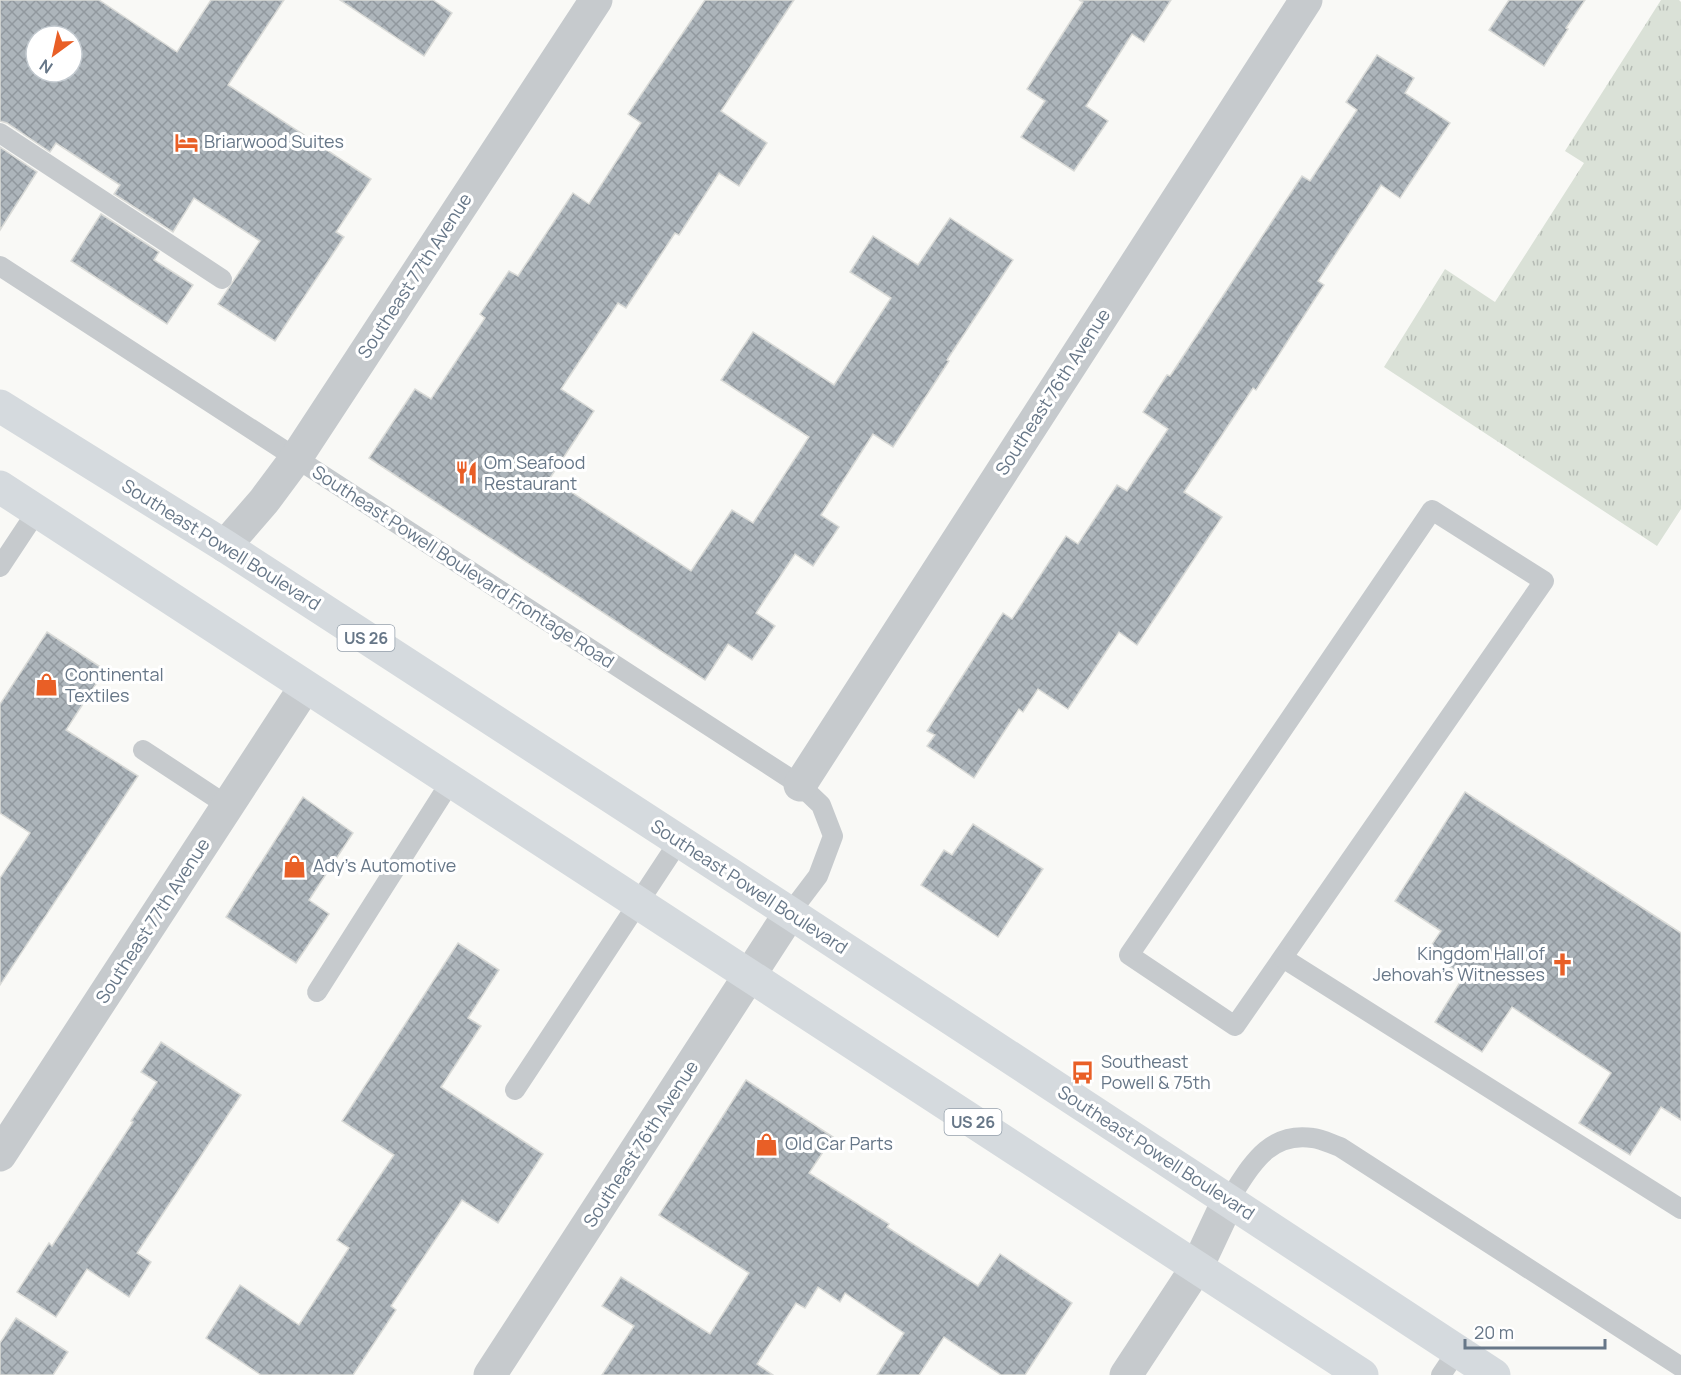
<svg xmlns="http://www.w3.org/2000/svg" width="1681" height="1375" font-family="Manrope,sans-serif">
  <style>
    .grass { fill: url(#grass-tufts) }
    .building { fill: url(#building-cross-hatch); stroke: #dadbd8; stroke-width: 1.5; fill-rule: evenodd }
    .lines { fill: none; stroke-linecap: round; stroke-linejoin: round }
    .lane { stroke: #c6cacd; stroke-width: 20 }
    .street { stroke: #c6cacd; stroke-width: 33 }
    .primary { stroke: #d5dade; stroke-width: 33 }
    .labels { text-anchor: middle; stroke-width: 6; stroke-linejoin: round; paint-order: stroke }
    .shield { fill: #fff; stroke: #95a0ac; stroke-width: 1.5 }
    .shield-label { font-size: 16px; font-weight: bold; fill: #677788 }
    .poi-label { font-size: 18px; fill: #677788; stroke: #fff; text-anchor: start }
    .street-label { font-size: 18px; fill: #677788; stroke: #fff }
  </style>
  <defs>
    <pattern id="grass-tufts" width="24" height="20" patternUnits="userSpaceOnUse" patternTransform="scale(1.5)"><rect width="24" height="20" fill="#dae1d7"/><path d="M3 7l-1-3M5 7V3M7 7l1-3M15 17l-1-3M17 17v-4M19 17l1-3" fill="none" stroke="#b5bbb4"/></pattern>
    <pattern id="building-cross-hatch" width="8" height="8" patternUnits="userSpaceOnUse" patternTransform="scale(1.5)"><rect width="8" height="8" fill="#adb5bb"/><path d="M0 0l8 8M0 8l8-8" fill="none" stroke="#91989e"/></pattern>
  </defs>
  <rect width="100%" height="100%" fill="#f9f9f6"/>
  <path class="grass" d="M 1661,0 L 1679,0 L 1681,2 L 1681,509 L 1657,546 L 1384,367 L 1445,269 L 1495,302 L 1584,163 L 1565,151 Z"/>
  <g class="building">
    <path d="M 0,0 L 99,0 L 177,52 L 211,0 L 284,0 L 228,85 L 371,179 L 336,232 L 344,237 L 275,341 L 218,304 L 260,241 L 194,198 L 173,232 L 114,194 L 120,185 L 56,143 L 50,152 L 7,123 L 0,121 ZM 36,36 L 72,36 L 72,72 L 36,72 Z"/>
    <path d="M 340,0 L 433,0 L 452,13 L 424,56 Z"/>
    <path d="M 705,0 L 794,0 L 721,111 L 767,143 L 739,186 L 719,173 L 679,235 L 675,233 L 626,308 L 618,303 L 561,389 L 594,411 L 550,478 L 691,571 L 732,510 L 753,523 L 809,437 L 721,380 L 753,332 L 834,385 L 891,298 L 850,272 L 873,236 L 918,265 L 950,218 L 1013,260 L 947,360 L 949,361 L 893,447 L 873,434 L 821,515 L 839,527 L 813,566 L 795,554 L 756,613 L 775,626 L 752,660 L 728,644 L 705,680 L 369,458 L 415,389 L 431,399 L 485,318 L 480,314 L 509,271 L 518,276 L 573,193 L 589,204 L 641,123 L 628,114 Z"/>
    <path d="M 1079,0 L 1171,0 L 1144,42 L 1132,34 L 1086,106 L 1108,121 L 1074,171 L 1021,137 L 1045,101 L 1027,89 L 1083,2 Z"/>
    <path d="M 1509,0 L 1585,0 L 1566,28 L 1568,29 L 1544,66 L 1489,30 Z"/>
    <path d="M 1377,55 L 1414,78 L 1405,93 L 1450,123 L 1400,198 L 1381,185 L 1318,281 L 1324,285 L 1256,390 L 1253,388 L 1184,492 L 1222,517 L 1137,645 L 1119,632 L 1068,709 L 1038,689 L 1023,712 L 1019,709 L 974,778 L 927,746 L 935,735 L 927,731 L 1003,613 L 1012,619 L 1066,536 L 1078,544 L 1117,485 L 1127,491 L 1168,429 L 1143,412 L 1167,375 L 1170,376 L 1302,176 L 1310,181 L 1357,110 L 1346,102 Z"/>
    <path d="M 0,147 L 37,172 L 0,230 Z"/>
    <path d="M 101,214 L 159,252 L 154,260 L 193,285 L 167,324 L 71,261 Z"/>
    <path d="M 47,632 L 105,670 L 66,730 L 138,776 L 0,985 L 0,878 L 30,833 L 0,813 L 0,704 Z"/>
    <path d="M 1465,792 L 1681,933 L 1681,1120 L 1661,1107 L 1630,1155 L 1579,1123 L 1611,1073 L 1512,1007 L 1482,1052 L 1435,1022 L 1464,976 L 1427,952 L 1441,931 L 1395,901 Z"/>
    <path d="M 303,797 L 353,833 L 309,900 L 329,914 L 296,963 L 226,917 Z"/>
    <path d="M 973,824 L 1043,869 L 998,937 L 921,885 L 944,850 L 952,855 Z"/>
    <path d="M 458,943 L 499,970 L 468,1018 L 481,1026 L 441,1087 L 543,1154 L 498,1223 L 462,1200 L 391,1306 L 396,1310 L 353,1375 L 261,1375 L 206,1338 L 240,1285 L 299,1325 L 349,1248 L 337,1240 L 394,1155 L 342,1121 Z"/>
    <path d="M 161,1042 L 241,1095 L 137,1253 L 151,1262 L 129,1297 L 87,1269 L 56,1317 L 17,1292 L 49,1243 L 52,1246 L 133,1122 L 131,1121 L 157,1082 L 141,1072 Z"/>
    <path d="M 746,1080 L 833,1137 L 809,1173 L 889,1224 L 887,1227 L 978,1286 L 1000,1254 L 1072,1303 L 1025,1375 L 1001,1375 L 944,1337 L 919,1375 L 877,1375 L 904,1333 L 845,1293 L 840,1302 L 818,1287 L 805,1308 L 796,1303 L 757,1364 L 773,1375 L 602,1375 L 634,1326 L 602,1306 L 621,1277 L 710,1334 L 749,1273 L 659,1215 Z"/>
    <path d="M 16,1318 L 68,1352 L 53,1375 L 0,1375 L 0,1343 Z"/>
  </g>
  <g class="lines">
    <g class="lane">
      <path d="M 0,133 L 222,279"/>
      <path d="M 0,266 L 800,785 L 821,805 L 833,836 L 818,876 L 790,913"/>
      <path d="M 1432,510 L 1544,581 L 1235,1026 L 1129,955 Z"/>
      <path d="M 0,567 L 37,511"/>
      <path d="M 143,750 L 228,806"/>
      <path d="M 1283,958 L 1681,1209"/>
      <path d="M 317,992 L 451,781"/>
      <path d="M 515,1090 L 679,841"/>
      <path d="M 1228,1201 C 1250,1168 1267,1131 1313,1138 C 1322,1139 1331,1144 1340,1147 L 1681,1367"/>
      <path d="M 1441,1375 L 1457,1351"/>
    </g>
    <g class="street">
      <path d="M 225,546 L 264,501 L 296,458 L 596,0"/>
      <path d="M 800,785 L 1306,0"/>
      <path d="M 0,1155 L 305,687"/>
      <path d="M 490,1375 L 790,913"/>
      <path d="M 1126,1375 L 1197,1267 L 1228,1201"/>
    </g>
    <g class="primary">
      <path d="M 0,406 L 225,546 L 790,913 L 1494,1375"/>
      <path d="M 0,487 L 1362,1375"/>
    </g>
  </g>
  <defs>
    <symbol id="hotel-bare" viewBox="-9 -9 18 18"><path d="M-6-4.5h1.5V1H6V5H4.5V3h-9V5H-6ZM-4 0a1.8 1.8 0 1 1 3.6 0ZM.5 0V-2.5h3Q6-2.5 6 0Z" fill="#e95f26" stroke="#fff" stroke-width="2.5" paint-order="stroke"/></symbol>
    <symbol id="restaurant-bare" viewBox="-9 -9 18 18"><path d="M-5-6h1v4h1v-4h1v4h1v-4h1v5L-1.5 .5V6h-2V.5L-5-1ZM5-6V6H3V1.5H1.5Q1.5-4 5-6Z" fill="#e95f26" stroke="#fff" stroke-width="2.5" paint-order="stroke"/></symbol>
    <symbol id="shop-bare" viewBox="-9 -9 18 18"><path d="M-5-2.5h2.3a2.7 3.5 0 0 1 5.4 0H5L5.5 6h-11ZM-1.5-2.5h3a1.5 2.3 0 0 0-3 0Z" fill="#e95f26" stroke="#fff" stroke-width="2.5" paint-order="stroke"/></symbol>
    <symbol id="church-bare" viewBox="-9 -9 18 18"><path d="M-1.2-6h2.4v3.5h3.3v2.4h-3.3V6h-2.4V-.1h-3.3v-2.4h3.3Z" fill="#e95f26" stroke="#fff" stroke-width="2.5" paint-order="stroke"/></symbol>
    <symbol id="bus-bare" viewBox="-9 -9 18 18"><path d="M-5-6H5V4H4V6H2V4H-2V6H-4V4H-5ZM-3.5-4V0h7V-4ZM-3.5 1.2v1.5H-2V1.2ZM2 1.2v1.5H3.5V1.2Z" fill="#e95f26" stroke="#fff" stroke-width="2.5" paint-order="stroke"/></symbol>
  </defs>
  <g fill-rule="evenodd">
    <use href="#hotel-bare" x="170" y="126" width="33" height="33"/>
    <use href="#restaurant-bare" x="450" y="456" width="33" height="33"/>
    <use href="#shop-bare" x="30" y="668" width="33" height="33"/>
    <use href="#shop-bare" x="278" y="850" width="33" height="33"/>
    <use href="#church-bare" x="1546" y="948" width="33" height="33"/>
    <use href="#bus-bare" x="1066" y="1056" width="33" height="33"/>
    <use href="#shop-bare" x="750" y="1128" width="33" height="33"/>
  </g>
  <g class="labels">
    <g class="shield">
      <rect x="337.5" y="625" width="57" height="26" rx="4.5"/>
      <rect x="944.5" y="1109" width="57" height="26" rx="4.5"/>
    </g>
    <g class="shield-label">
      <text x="366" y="644">US 26</text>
      <text x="973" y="1128">US 26</text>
    </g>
    <g class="poi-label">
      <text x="204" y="148">Briarwood Suites</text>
      <text x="484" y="469">Om Seafood<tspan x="484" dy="21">Restaurant</tspan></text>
      <text x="65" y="681">Continental<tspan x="65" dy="21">Textiles</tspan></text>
      <text x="313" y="872">Ady's Automotive</text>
      <text x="1545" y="960" text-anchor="end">Kingdom Hall of<tspan x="1545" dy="21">Jehovah's Witnesses</tspan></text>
      <text x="1101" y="1068">Southeast<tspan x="1101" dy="21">Powell &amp; 75th</tspan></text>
      <text x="785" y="1150">Old Car Parts</text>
    </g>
    <g class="street-label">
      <text transform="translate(415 276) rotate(-57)" y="6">Southeast 77th Avenue</text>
      <text transform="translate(1053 392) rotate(-57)" y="6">Southeast 76th Avenue</text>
      <text transform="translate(221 545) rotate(32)" y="6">Southeast Powell Boulevard</text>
      <text transform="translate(463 567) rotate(33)" y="6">Southeast Powell Boulevard Frontage Road</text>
      <text transform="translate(749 887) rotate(33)" y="6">Southeast Powell Boulevard</text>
      <text transform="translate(153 921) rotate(-57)" y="6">Southeast 77th Avenue</text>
      <text transform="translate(641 1144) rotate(-57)" y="6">Southeast 76th Avenue</text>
      <text transform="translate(1156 1153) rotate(33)" y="6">Southeast Powell Boulevard</text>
    </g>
  </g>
  <g transform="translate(54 54) rotate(213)"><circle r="28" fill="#ffffff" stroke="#c2c9cf" stroke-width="1.5"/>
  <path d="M0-4.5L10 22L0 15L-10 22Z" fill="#e95f26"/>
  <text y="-9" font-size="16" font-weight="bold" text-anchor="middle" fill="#677788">N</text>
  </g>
  <path d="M1465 1339v9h140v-9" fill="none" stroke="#677788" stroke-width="3"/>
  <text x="1474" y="1339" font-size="18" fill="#677788" stroke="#ffffff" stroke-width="4.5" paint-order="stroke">20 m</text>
</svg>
